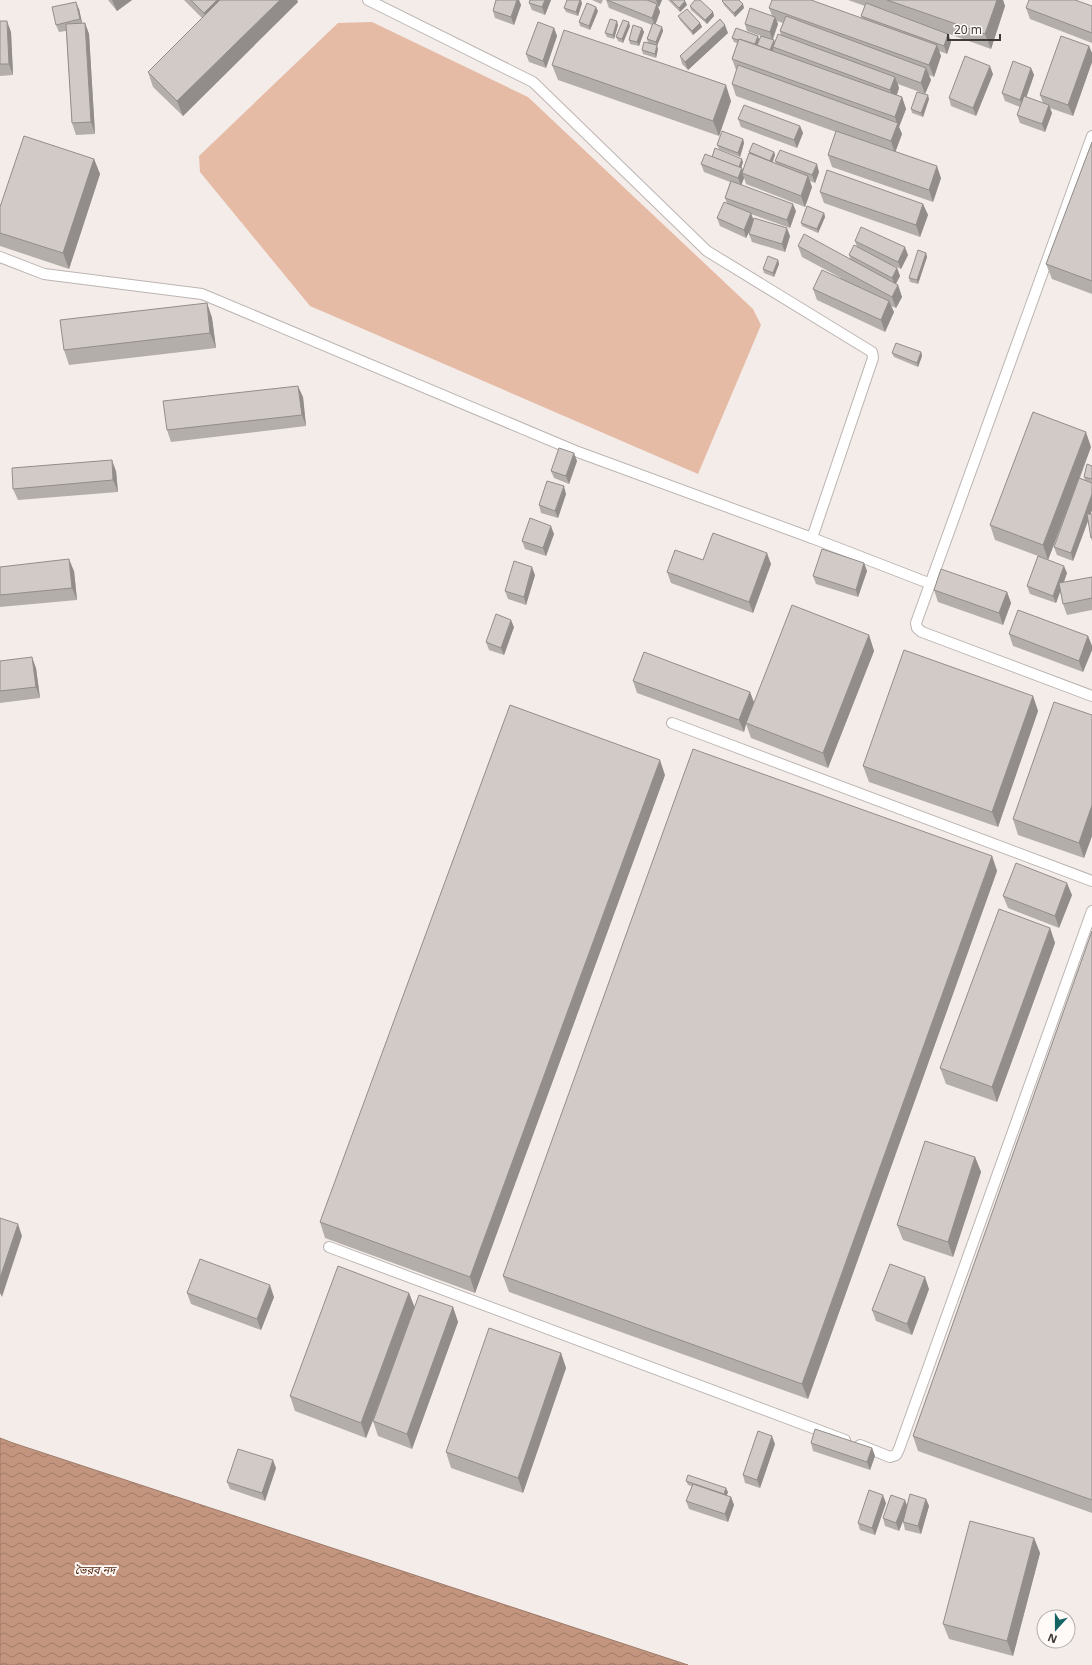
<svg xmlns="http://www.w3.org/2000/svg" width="1092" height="1665" font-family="Georgia,'Noto Sans Bengali',serif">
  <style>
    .garden { fill: #e6bba6 }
    .water { fill: url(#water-waves); stroke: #9c7a6a }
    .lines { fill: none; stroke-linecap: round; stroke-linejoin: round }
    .service-casing { stroke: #bcb5b2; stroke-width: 12 }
    .service { stroke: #fff; stroke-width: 10 }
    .wall { fill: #b4aeab; fill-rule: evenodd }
    .shaded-wall { fill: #928d8b }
    .building { fill: #d1cac7; stroke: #928d8b }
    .labels { text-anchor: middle; stroke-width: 4; stroke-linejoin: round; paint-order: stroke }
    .water-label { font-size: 11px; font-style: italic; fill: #4c1f05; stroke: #fffaf8 }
  </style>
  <defs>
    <pattern id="water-waves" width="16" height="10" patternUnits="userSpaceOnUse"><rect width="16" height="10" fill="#c4957e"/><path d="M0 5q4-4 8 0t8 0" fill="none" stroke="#a17b68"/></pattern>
  </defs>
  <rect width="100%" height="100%" fill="#f4ece9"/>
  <path class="garden" d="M 372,22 L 528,97 L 753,309 L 761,325 L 698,474 L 310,306 L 200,172 L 199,156 L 338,23 Z"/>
  <path class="water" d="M 0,1438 L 13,1443 L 688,1665 L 0,1665 Z"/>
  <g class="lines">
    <defs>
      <g id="service">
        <path d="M 368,0 L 533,82 L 707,251 L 872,352 L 873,358 L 812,538 L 931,584"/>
        <path d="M 1092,136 L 916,623 L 917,628 L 922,632 L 1092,696"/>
        <path d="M 0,257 L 44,274 L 202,294 L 578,452 L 812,538"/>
        <path d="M 672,723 L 1092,881"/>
        <path d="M 329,1247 L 845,1440"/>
        <path d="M 860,1445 L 890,1457 L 896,1455 L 899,1449 L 1092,911"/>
      </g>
    </defs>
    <use href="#service" class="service-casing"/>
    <use href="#service" class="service"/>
  </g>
  <g class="wall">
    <path d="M 108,0 L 132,0 L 117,11 Z"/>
    <path d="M 184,0 L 297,0 L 298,2 L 183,116 L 153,87 L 148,72 L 202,18 Z"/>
    <path d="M 496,0 L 519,0 L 521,5 L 514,25 L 495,18 L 493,11 Z"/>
    <path d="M 530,0 L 551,0 L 545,15 L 532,10 L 529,3 Z"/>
    <path d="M 592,0 L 603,0 L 601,4 Z"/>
    <path d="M 606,0 L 662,0 L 659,7 L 658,7 L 660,12 L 655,24 L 662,27 L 663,31 L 657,46 L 658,49 L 656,58 L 643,54 L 642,50 L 651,44 L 648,43 L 647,39 L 652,25 L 609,8 Z"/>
    <path d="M 668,0 L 684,0 L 685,1 L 687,5 L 680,12 Z"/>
    <path d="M 848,0 L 1003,0 L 1005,6 L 991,49 L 949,34 L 951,42 L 947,54 L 939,51 L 941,56 L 934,77 L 929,75 L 931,80 L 925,94 L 898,84 L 899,88 L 897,95 L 902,97 L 906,109 L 899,127 L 902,134 L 895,152 L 941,178 L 933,202 L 832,167 L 828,155 L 836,132 L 736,96 L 732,84 L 737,70 L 736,70 L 732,59 L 737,43 L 734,42 L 732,38 L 758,36 L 759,40 L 761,36 L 747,31 L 745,24 L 772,16 L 769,8 L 862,18 L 861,16 L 865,6 ZM 777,21 L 783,23 L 780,31 L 781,35 L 775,43 L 774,40 L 773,40 L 778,24 Z"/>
    <path d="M 722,1 L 744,8 L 735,17 L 724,5 Z"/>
    <path d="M 582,3 L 578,16 L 566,12 L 564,8 Z"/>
    <path d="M 690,6 L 713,12 L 714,16 L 707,24 L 691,10 Z"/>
    <path d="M 1092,6 L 1092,43 L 1030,19 L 1026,8 Z"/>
    <path d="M 79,9 L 82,23 L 85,23 L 89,34 L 95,134 L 76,135 L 72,123 L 66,31 L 59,32 L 56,25 Z"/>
    <path d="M 598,11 L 590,30 L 580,26 L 579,22 Z"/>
    <path d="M 678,16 L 700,23 L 702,27 L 693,35 L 680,20 Z"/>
    <path d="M 0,21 L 11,32 L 13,75 L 0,76 Z"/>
    <path d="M 618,25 L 614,39 L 607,37 L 605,33 Z"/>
    <path d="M 630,26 L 623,43 L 618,41 L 616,37 Z"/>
    <path d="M 554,28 L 557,36 L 546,68 L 529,62 L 526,54 Z"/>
    <path d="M 642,28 L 644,32 L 639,46 L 630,44 L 629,40 Z"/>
    <path d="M 728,33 L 688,70 L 682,64 L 680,56 Z"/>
    <path d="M 1089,46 L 1092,53 L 1092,62 L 1073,116 L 1050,108 L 1052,113 L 1045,132 L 1020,123 L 1017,115 L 1020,107 L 1005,101 L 1002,93 L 1031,68 L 1034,75 L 1026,97 L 1043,103 L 1040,95 Z"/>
    <path d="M 552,65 L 731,101 L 719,136 L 558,80 Z"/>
    <path d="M 993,74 L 976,116 L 951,106 L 949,98 Z"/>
    <path d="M 929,99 L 923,117 L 912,113 L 911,109 Z"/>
    <path d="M 738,119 L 800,126 L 803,133 L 797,148 L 741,127 Z"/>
    <path d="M 743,139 L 744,143 L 740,157 L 719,149 L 717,145 Z"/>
    <path d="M 1092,142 L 1092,294 L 1052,279 L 1046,264 Z"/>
    <path d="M 749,152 L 774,152 L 775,155 L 773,162 L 776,163 L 775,161 L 819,172 L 815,183 L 810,181 L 812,187 L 805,207 L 746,184 L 744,178 L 741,185 L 796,211 L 790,228 L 751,214 L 753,220 L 790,236 L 785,252 L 752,242 L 749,234 L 751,228 L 746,238 L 720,226 L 717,218 L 727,203 L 725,198 L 730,182 L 704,172 L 701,164 L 712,157 L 743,162 L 741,168 L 743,170 L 749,154 Z"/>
    <path d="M 94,159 L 100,174 L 69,269 L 0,246 L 0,207 Z"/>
    <path d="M 820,192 L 923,204 L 928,215 L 920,237 L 824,203 Z"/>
    <path d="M 824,213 L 825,217 L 818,233 L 802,226 L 801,223 Z"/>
    <path d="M 855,241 L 908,255 L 901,269 L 883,261 L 897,268 L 900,276 L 896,284 L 898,285 L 902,297 L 896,308 L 891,306 L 894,312 L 885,332 L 817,300 L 813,289 L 841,278 L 802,257 L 798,246 L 851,260 L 849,255 L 857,247 Z"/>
    <path d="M 926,253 L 927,257 L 918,284 L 910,282 L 909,278 Z"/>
    <path d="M 778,260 L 779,264 L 774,277 L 764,273 L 763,269 Z"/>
    <path d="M 207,303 L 212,318 L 216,348 L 69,365 L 64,350 Z"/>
    <path d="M 921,352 L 922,356 L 918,367 L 894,357 L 892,353 Z"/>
    <path d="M 303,397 L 306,426 L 171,442 L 167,430 Z"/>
    <path d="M 1091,447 L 1080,478 L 1085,480 L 1084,477 L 1092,466 L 1092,510 L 1091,514 L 1092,514 L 1092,541 L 1091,538 L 1088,521 L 1073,561 L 1057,555 L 1054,547 L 1068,508 L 1048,560 L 1067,573 L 1064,582 L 1092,577 L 1092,610 L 1067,615 L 1063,604 L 1060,591 L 1056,603 L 1030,594 L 1027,586 L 1038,556 L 995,540 L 990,525 Z"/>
    <path d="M 577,461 L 569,484 L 554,478 L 551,471 Z"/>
    <path d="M 116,471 L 118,492 L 18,500 L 13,489 Z"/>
    <path d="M 566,494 L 558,518 L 541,513 L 539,505 Z"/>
    <path d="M 554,534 L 546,556 L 525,549 L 522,541 Z"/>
    <path d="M 703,560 L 771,564 L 753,613 L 671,583 L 667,572 Z"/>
    <path d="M 864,563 L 867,571 L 858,597 L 816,584 L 813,576 Z"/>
    <path d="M 0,567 L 74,571 L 77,600 L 0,607 Z"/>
    <path d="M 535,575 L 526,605 L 508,599 L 505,591 Z"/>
    <path d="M 934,590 L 1007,592 L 1011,603 L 1003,625 L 938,602 Z"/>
    <path d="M 514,627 L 504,655 L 489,650 L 486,642 Z"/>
    <path d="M 1009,634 L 1088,636 L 1092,646 L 1092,650 L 1083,672 L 1013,646 Z"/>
    <path d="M 869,635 L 874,651 L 828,768 L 751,738 L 746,724 L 744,732 L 637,693 L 633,681 L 750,692 L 754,702 Z"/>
    <path d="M 0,661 L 36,668 L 40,698 L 0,703 Z"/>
    <path d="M 1033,696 L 1038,711 L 998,827 L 869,782 L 863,766 Z"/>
    <path d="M 1092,715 L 1092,836 L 1084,858 L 1018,835 L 1013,819 Z"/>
    <path d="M 665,775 L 475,1293 L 325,1238 L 320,1222 Z"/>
    <path d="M 992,856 L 997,871 L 808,1399 L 509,1292 L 503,1276 Z"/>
    <path d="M 1072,895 L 1059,928 L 1008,908 L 1003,896 Z"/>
    <path d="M 1050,928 L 1055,943 L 997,1102 L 946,1084 L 940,1068 Z"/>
    <path d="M 1092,931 L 1092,1513 L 918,1451 L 913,1436 Z"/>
    <path d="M 975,1157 L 981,1172 L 953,1257 L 903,1240 L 897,1225 Z"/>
    <path d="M 929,1289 L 912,1335 L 876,1321 L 872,1310 Z"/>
    <path d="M 187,1293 L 274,1297 L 261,1330 L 191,1304 Z"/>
    <path d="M 409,1293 L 414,1307 L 453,1307 L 458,1322 L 412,1449 L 378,1436 L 373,1421 L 366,1438 L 295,1411 L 290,1396 Z"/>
    <path d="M 561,1353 L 566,1368 L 523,1493 L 451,1468 L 446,1452 Z"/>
    <path d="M 811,1443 L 872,1448 L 875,1456 L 870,1470 L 813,1451 Z"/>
    <path d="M 775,1444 L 760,1488 L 745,1483 L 743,1475 Z"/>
    <path d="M 276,1468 L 265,1501 L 230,1489 L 227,1482 Z"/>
    <path d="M 686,1481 L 728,1492 L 726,1495 L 731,1497 L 734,1505 L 728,1522 L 689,1509 L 686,1501 L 692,1486 L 688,1485 Z"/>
    <path d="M 926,1499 L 929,1506 L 921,1534 L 905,1530 L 903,1521 L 899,1531 L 885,1526 L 883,1518 L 907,1506 Z"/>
    <path d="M 886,1503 L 875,1535 L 860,1530 L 858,1523 Z"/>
    <path d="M 1034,1538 L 1040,1553 L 1013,1656 L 949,1639 L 943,1624 Z"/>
  </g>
  <g class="shaded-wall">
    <path d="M 112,0 L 132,0 L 117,11 Z"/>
    <path d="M 217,0 L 232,0 L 208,24 L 204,13 Z"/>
    <path d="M 280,0 L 297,0 L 298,2 L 183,116 L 177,101 Z"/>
    <path d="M 517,0 L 519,0 L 521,5 L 514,25 L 511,17 Z"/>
    <path d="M 545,0 L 551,0 L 545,15 L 542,7 Z"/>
    <path d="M 580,0 L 581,0 L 582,3 L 578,16 L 576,12 Z"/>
    <path d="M 656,0 L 662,0 L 659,7 Z"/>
    <path d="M 997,0 L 1003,0 L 1005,6 L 991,49 L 985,34 Z"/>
    <path d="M 685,1 L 687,5 L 680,12 L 679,8 Z"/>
    <path d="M 76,2 L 79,9 L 83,27 L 80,19 Z"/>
    <path d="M 657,4 L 660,12 L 655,26 L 652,18 Z"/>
    <path d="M 743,4 L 744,8 L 735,17 L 734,13 Z"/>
    <path d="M 596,7 L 598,11 L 590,30 L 589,26 Z"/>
    <path d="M 713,12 L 714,16 L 707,24 L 705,20 Z"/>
    <path d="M 775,17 L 778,24 L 772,40 L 770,32 Z"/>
    <path d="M 7,21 L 11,32 L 13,75 L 9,64 Z"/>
    <path d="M 617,21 L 618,25 L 614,39 L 613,35 Z"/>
    <path d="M 629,22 L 630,26 L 623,43 L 622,39 Z"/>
    <path d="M 85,23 L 89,34 L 95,134 L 91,122 Z"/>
    <path d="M 700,23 L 702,27 L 693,35 L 692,31 Z"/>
    <path d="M 725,25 L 728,33 L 688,70 L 685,62 Z"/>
    <path d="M 662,27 L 663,31 L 657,46 L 658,49 L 656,58 L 655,54 L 657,46 L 656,42 Z"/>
    <path d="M 554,28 L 557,36 L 546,68 L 543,61 Z"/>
    <path d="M 642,28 L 644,32 L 639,46 L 637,42 Z"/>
    <path d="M 948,34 L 951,42 L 947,54 L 944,46 Z"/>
    <path d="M 758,36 L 759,40 L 756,50 L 754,46 Z"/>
    <path d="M 774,40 L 775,44 L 771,55 L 770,51 Z"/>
    <path d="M 937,45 L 941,56 L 934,77 L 929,65 Z"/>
    <path d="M 1089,46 L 1092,53 L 1092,62 L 1073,116 L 1068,105 Z"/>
    <path d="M 990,66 L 993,74 L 976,116 L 973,108 Z"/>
    <path d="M 926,68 L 931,80 L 925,94 L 921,83 Z"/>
    <path d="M 1031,68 L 1034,75 L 1023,107 L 1020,100 Z"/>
    <path d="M 895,77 L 899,88 L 894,102 L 890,90 Z"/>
    <path d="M 726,85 L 731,101 L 719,136 L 713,121 Z"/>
    <path d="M 928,95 L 929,99 L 923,117 L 921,113 Z"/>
    <path d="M 902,97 L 906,109 L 899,127 L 902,134 L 895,153 L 891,141 L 897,124 L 895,117 Z"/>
    <path d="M 1049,105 L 1052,113 L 1045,132 L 1042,124 Z"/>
    <path d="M 800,126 L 803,133 L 797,148 L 794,140 Z"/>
    <path d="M 743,139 L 744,143 L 740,157 L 738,153 Z"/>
    <path d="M 774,152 L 775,155 L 771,165 L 770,161 Z"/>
    <path d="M 94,159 L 100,174 L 69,269 L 63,253 Z"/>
    <path d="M 742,159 L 743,162 L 740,171 L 739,167 Z"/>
    <path d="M 817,164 L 819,172 L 815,183 L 812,175 Z"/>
    <path d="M 937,166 L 941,178 L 933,202 L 929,190 Z"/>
    <path d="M 742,168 L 744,174 L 742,173 L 744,178 L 741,186 L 738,178 Z"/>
    <path d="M 808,176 L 812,187 L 805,207 L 801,196 Z"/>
    <path d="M 793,204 L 796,211 L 790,228 L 787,220 Z"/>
    <path d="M 923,204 L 928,215 L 920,237 L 916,225 Z"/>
    <path d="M 751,213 L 754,221 L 746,238 L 744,230 Z"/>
    <path d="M 824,213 L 825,217 L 818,233 L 817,229 Z"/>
    <path d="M 787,228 L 790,236 L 785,252 L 782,244 Z"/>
    <path d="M 905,247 L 908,255 L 901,269 L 898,262 Z"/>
    <path d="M 926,253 L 927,257 L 918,284 L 917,280 Z"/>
    <path d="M 778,260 L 779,264 L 774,277 L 773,273 Z"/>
    <path d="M 897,268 L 900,276 L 895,285 L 892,278 Z"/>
    <path d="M 898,285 L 902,297 L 896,308 L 892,297 Z"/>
    <path d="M 889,301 L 894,312 L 885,332 L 881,320 Z"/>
    <path d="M 207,303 L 212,318 L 216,348 L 210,333 Z"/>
    <path d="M 921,352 L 922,356 L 918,367 L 917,363 Z"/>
    <path d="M 298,386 L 303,397 L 306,426 L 302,415 Z"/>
    <path d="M 1086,432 L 1091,447 L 1048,560 L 1043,545 Z"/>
    <path d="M 574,453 L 577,461 L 569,484 L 566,476 Z"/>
    <path d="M 112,460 L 116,471 L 118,492 L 113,480 Z"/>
    <path d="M 564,486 L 566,494 L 558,518 L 555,511 Z"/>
    <path d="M 1092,494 L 1092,510 L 1073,561 L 1071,553 Z"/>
    <path d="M 551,526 L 554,534 L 546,556 L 543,548 Z"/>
    <path d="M 767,553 L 771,564 L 753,613 L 749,602 Z"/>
    <path d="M 69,559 L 74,571 L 77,600 L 72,588 Z"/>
    <path d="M 864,563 L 867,571 L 858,597 L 856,590 Z"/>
    <path d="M 1064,566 L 1067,573 L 1056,603 L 1053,596 Z"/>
    <path d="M 532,567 L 535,575 L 526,605 L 524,597 Z"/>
    <path d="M 1007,592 L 1011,603 L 1003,625 L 999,613 Z"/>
    <path d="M 511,620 L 514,627 L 504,655 L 501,648 Z"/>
    <path d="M 869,635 L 874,651 L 828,768 L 823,753 Z"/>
    <path d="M 1088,636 L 1092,646 L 1092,650 L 1083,672 L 1079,661 Z"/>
    <path d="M 32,657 L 36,668 L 40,698 L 36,687 Z"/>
    <path d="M 750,692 L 754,703 L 746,723 L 746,724 L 744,732 L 739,720 Z"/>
    <path d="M 1033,696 L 1038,711 L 998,827 L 992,812 Z"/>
    <path d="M 660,760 L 665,775 L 475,1293 L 470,1277 Z"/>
    <path d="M 1092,805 L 1092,836 L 1084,858 L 1079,843 Z"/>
    <path d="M 992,856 L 997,871 L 808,1399 L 802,1384 Z"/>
    <path d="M 1067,883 L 1072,895 L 1059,928 L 1055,916 Z"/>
    <path d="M 1050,928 L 1055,943 L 997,1102 L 992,1087 Z"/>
    <path d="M 975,1157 L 981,1172 L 953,1257 L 948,1242 Z"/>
    <path d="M 18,1224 L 22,1236 L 2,1297 L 0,1293 L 0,1278 Z"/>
    <path d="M 925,1277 L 929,1289 L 912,1335 L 907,1324 Z"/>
    <path d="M 270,1285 L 274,1297 L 261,1330 L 257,1319 Z"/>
    <path d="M 409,1293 L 415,1308 L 366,1438 L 361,1423 Z"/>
    <path d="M 453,1307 L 458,1322 L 412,1449 L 407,1434 Z"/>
    <path d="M 561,1353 L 566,1368 L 523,1493 L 518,1478 Z"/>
    <path d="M 772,1436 L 775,1444 L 760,1488 L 757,1480 Z"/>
    <path d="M 872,1448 L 875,1456 L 870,1470 L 867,1462 Z"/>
    <path d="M 273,1460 L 276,1468 L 265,1501 L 262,1493 Z"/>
    <path d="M 726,1488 L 728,1492 L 726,1498 L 724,1494 Z"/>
    <path d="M 883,1495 L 886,1503 L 875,1535 L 872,1528 Z"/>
    <path d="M 731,1497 L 734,1505 L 728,1522 L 725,1514 Z"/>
    <path d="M 926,1499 L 929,1506 L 921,1534 L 918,1526 Z"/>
    <path d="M 905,1500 L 908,1508 L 899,1531 L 896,1523 Z"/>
    <path d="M 1034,1538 L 1040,1553 L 1013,1656 L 1007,1641 Z"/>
  </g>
  <g class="building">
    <path d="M 191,0 L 217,0 L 204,13 Z"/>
    <path d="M 220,0 L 280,0 L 177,101 L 148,72 Z"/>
    <path d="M 496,0 L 517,0 L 511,17 L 493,11 Z"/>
    <path d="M 530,0 L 545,0 L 542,7 L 529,3 Z"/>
    <path d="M 567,0 L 580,0 L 576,12 L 564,8 Z"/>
    <path d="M 607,0 L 647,0 L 657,4 L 652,18 Z"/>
    <path d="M 671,0 L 684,0 L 685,1 L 679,8 Z"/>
    <path d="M 695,0 L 700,0 L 713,12 L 705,20 L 690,6 Z"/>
    <path d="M 723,0 L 739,0 L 743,4 L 734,13 L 722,1 Z"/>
    <path d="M 772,0 L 811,0 L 937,45 L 929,65 L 769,8 Z"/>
    <path d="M 887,0 L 997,0 L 985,34 Z"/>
    <path d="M 1029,0 L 1075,0 L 1092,6 L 1092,33 L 1026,8 Z"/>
    <path d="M 76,2 L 80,19 L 56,25 L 52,7 Z"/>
    <path d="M 587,3 L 596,7 L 589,26 L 579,22 Z"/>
    <path d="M 866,3 L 948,34 L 944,46 L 861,16 Z"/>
    <path d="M 750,8 L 775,17 L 770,32 L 745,24 Z"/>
    <path d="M 687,9 L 700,23 L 692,31 L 678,16 Z"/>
    <path d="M 786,16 L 926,68 L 921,83 L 780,31 Z"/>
    <path d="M 610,19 L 617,21 L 613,35 L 605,33 Z"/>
    <path d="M 720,19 L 725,25 L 685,62 L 680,56 Z"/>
    <path d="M 623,20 L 629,22 L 622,39 L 616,37 Z"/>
    <path d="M 0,21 L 7,21 L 9,64 L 0,64 Z"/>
    <path d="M 538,22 L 554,28 L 543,61 L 526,54 Z"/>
    <path d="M 85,23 L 91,122 L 72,123 L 66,24 Z"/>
    <path d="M 653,23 L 662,27 L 656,42 L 647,39 Z"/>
    <path d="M 633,25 L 642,28 L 637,42 L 629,40 Z"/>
    <path d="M 736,28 L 758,36 L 755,44 L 739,39 L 738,40 L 732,38 Z"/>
    <path d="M 564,30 L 726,85 L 713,121 L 552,65 Z"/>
    <path d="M 778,34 L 895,77 L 890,90 L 773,47 Z"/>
    <path d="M 761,36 L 774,40 L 770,50 L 757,45 Z"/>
    <path d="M 1061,36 L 1089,46 L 1068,105 L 1040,95 Z"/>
    <path d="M 739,39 L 902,97 L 895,117 L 732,59 Z"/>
    <path d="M 644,42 L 657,45 L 655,54 L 642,50 Z"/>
    <path d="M 965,56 L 990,66 L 973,108 L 949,98 Z"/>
    <path d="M 1013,61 L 1031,68 L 1020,100 L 1002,93 Z"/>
    <path d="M 738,65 L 898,123 L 891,141 L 732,84 Z"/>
    <path d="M 917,92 L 928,95 L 921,113 L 911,109 Z"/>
    <path d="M 1024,96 L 1049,105 L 1042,124 L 1017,115 Z"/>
    <path d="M 744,105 L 800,126 L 794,140 L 738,119 Z"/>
    <path d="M 722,131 L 743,139 L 738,153 L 717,145 Z"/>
    <path d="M 836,131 L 937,166 L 929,190 L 828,155 Z"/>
    <path d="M 24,136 L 94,159 L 63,253 L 0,233 L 0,207 Z"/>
    <path d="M 1092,142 L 1092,281 L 1046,264 Z"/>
    <path d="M 753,143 L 774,152 L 770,161 L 749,152 Z"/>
    <path d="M 715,148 L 742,159 L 739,167 L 712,157 Z"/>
    <path d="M 780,150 L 817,164 L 812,175 L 775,161 Z"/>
    <path d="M 749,153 L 808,176 L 801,196 L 742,173 Z"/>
    <path d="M 705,154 L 742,168 L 738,178 L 701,164 Z"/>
    <path d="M 827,170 L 923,204 L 916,225 L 820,192 Z"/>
    <path d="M 731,181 L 793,204 L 787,220 L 725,198 Z"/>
    <path d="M 724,202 L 751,213 L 744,230 L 717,218 Z"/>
    <path d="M 807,206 L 824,213 L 817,229 L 801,223 Z"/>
    <path d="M 754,218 L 787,228 L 782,244 L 749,234 Z"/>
    <path d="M 861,227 L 905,247 L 898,262 L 855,241 Z"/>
    <path d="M 804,234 L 898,285 L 892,297 L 798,246 Z"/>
    <path d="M 854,245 L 897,268 L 892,278 L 849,255 Z"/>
    <path d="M 918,250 L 926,253 L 917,280 L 909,278 Z"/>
    <path d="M 768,256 L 778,260 L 773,273 L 763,269 Z"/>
    <path d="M 822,270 L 889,301 L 881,320 L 813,289 Z"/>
    <path d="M 207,303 L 210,333 L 64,350 L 60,320 Z"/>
    <path d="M 896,343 L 921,352 L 917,363 L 892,353 Z"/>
    <path d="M 298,386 L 302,415 L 167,430 L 163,401 Z"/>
    <path d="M 1033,412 L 1086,432 L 1043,545 L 990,525 Z"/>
    <path d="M 559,448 L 574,453 L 566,476 L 551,471 Z"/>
    <path d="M 112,460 L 113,480 L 13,489 L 12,468 Z"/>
    <path d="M 1087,464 L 1092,466 L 1092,479 L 1084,477 Z"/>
    <path d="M 1079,478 L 1092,483 L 1092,494 L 1071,553 L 1054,547 Z"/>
    <path d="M 547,481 L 564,486 L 555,511 L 539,505 Z"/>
    <path d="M 1087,514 L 1092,514 L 1092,537 L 1091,538 Z"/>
    <path d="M 530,518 L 551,526 L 543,548 L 522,541 Z"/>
    <path d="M 713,533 L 767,553 L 749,602 L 667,572 L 675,550 L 703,560 Z"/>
    <path d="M 822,549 L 864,563 L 856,590 L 813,576 Z"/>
    <path d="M 1038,556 L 1064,566 L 1053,596 L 1027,586 Z"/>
    <path d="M 69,559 L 72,588 L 0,595 L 0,567 Z"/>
    <path d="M 514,561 L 532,567 L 524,597 L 505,591 Z"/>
    <path d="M 941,569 L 1007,592 L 999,613 L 934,590 Z"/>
    <path d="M 1092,577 L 1092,598 L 1063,604 L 1059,583 Z"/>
    <path d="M 792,605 L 869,635 L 823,753 L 746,723 Z"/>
    <path d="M 1018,610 L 1088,636 L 1079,661 L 1009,634 Z"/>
    <path d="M 496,614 L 511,620 L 501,648 L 486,642 Z"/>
    <path d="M 904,650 L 1033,696 L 992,812 L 863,766 Z"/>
    <path d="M 644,652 L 750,692 L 739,720 L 633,681 Z"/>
    <path d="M 32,657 L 36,687 L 0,691 L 0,661 Z"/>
    <path d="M 1054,702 L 1092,715 L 1092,805 L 1079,843 L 1013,819 Z"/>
    <path d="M 510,705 L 660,760 L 470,1277 L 320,1222 Z"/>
    <path d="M 693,749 L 992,856 L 802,1384 L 503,1276 Z"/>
    <path d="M 1016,863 L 1067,883 L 1055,916 L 1003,896 Z"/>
    <path d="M 999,909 L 1050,928 L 992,1087 L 940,1068 Z"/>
    <path d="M 1092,931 L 1092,1500 L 913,1436 Z"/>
    <path d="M 925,1141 L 975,1157 L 948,1242 L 897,1225 Z"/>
    <path d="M 0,1218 L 18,1224 L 0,1278 Z"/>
    <path d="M 200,1259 L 270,1285 L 257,1319 L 187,1293 Z"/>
    <path d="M 890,1264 L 925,1277 L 907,1324 L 872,1310 Z"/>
    <path d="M 338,1266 L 409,1293 L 361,1423 L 290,1396 Z"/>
    <path d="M 419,1295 L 453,1307 L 407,1434 L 373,1421 Z"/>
    <path d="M 489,1328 L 561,1353 L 518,1478 L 446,1452 Z"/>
    <path d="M 815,1429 L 872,1448 L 867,1462 L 811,1443 Z"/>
    <path d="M 758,1431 L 772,1436 L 757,1480 L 743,1475 Z"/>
    <path d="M 238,1449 L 273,1460 L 262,1493 L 227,1482 Z"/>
    <path d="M 688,1475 L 726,1488 L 724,1494 L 686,1481 Z"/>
    <path d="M 693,1484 L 731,1497 L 725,1514 L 686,1501 Z"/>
    <path d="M 869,1490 L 883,1495 L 872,1528 L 858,1523 Z"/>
    <path d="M 910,1494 L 926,1499 L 918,1526 L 903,1522 Z"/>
    <path d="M 891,1495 L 905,1500 L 896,1523 L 883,1518 Z"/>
    <path d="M 970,1521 L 1034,1538 L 1007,1641 L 943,1624 Z"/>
  </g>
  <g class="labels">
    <g class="water-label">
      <text x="95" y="1574">ভৈরব নদ</text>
    </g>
  </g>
  <g transform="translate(1056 1629) rotate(201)"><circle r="19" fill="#fffaf8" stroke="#b2aeac"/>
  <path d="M0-3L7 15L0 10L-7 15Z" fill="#156464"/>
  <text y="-6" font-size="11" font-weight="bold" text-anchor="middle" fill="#3e3b3a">N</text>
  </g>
  <path d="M948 34v6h52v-6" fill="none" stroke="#3e3b3a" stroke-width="2"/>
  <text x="954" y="34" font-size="12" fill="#3e3b3a" stroke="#fffaf8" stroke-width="3" paint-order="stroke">20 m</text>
</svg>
